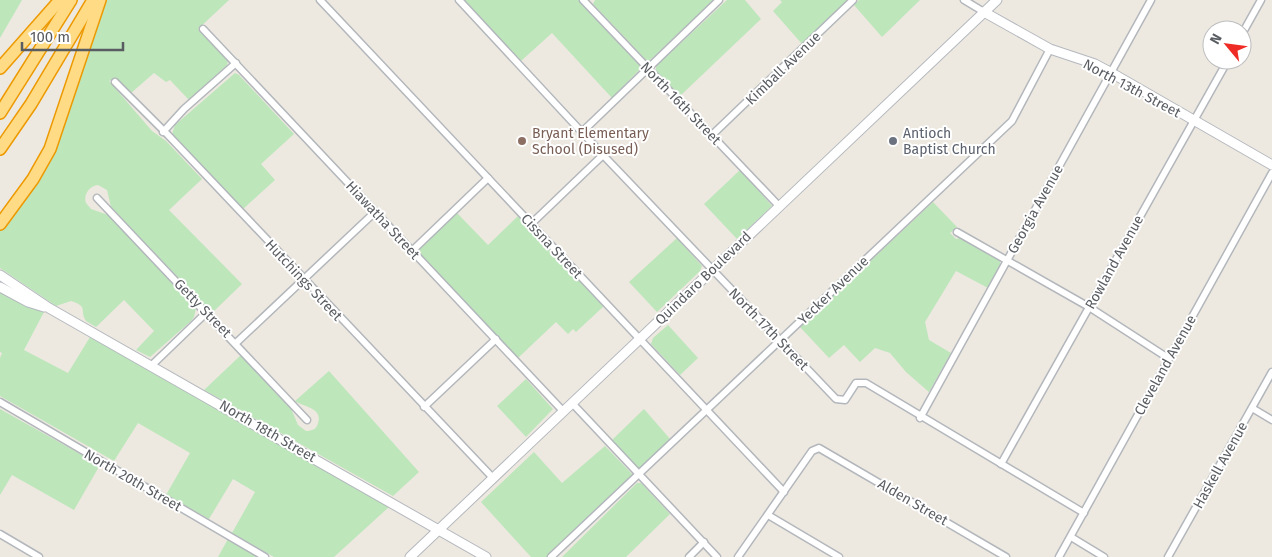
<svg xmlns="http://www.w3.org/2000/svg" width="1272" height="557" font-family="'Fira Sans',sans-serif">
  <style>
    .green { fill: #bde6bb }
    .lines { fill: none; stroke-linecap: round; stroke-linejoin: round }
    .street-casing { stroke: #b3b7bc; stroke-width: 9 }
    .secondary-casing { stroke: #b4b8be; stroke-width: 11 }
    .highway-casing { stroke: #ed9900; stroke-width: 14 }
    .street { stroke: #fff; stroke-width: 6 }
    .secondary { stroke: #fff; stroke-width: 9 }
    .highway { stroke: #ffdb85; stroke-width: 11 }
    .education-dot { fill: #8d6e63; stroke: #fff; stroke-width: 2 }
    .worship-dot { fill: #6b7280; stroke: #fff; stroke-width: 2 }
    .labels { text-anchor: middle; stroke-width: 4; stroke-linejoin: round; paint-order: stroke }
    .street-label { font-size: 14px; fill: #595d62; stroke: #fff }
    .education-label { font-size: 14px; fill: #785e54; stroke: #fff; text-anchor: start }
    .worship-label { font-size: 14px; fill: #5b616d; stroke: #fff; text-anchor: start }
  </style>
  <rect width="100%" height="100%" fill="#ede9e0"/>
  <g class="green">
    <path d="M 0,0 L 22,0 L 0,38 Z"/>
    <path d="M 107,0 L 229,0 L 198,29 L 228,61 L 227,65 L 189,100 L 170,80 L 166,82 L 154,73 L 131,93 L 116,78 L 109,81 L 152,131 L 166,141 L 202,179 L 169,210 L 242,284 L 212,313 L 111,207 L 107,190 L 98,185 C 89,186 83,195 86,203 L 91,209 L 108,215 L 196,308 L 194,317 L 191,321 L 150,357 L 136,350 L 154,331 L 124,300 L 96,327 L 86,321 C 79,309 89,307 71,301 L 56,306 L 0,268 L 0,230 L 26,197 Z"/>
    <path d="M 464,0 L 581,0 L 580,2 L 642,67 L 612,98 L 552,33 L 521,61 Z"/>
    <path d="M 595,0 L 714,0 L 648,62 L 593,4 Z"/>
    <path d="M 727,0 L 745,0 L 761,19 L 680,96 L 656,71 L 656,66 Z"/>
    <path d="M 780,0 L 848,0 L 802,44 L 773,11 L 782,2 Z"/>
    <path d="M 859,0 L 920,0 L 882,37 L 854,5 Z"/>
    <path d="M 235,73 L 239,75 L 294,134 L 261,164 L 275,180 L 243,209 L 172,134 L 175,125 Z"/>
    <path d="M 740,170 L 772,206 L 737,239 L 704,204 Z"/>
    <path d="M 933,202 L 957,227 L 950,233 L 956,239 L 960,238 L 1000,260 L 1000,265 L 988,288 L 956,271 L 925,322 L 929,340 L 951,353 L 929,392 L 906,372 L 890,353 L 875,348 L 860,362 L 844,345 L 829,358 L 800,327 Z"/>
    <path d="M 457,213 L 488,245 L 518,216 L 604,306 L 576,332 L 573,329 L 568,334 L 556,322 L 518,358 L 419,253 L 419,249 Z"/>
    <path d="M 677,238 L 702,266 L 700,271 L 657,312 L 629,282 Z"/>
    <path d="M 0,291 L 44,312 L 24,350 L 68,373 L 90,337 L 389,507 L 334,557 L 274,557 L 232,533 L 255,492 L 233,479 L 209,519 L 166,495 L 190,453 L 138,423 L 114,461 L 0,396 L 0,358 L 2,353 L 0,352 Z"/>
    <path d="M 668,325 L 698,358 L 680,375 L 651,344 L 653,338 Z"/>
    <path d="M 241,355 L 290,406 L 298,425 L 306,431 C 312,431 317,429 318,423 C 323,408 304,407 295,401 L 329,371 L 419,472 L 393,496 L 204,390 Z"/>
    <path d="M 526,379 L 553,409 L 526,437 L 497,406 Z"/>
    <path d="M 0,409 L 100,465 L 74,510 L 12,475 L 0,495 Z"/>
    <path d="M 644,409 L 671,440 L 642,469 L 638,468 L 612,440 Z"/>
    <path d="M 605,446 L 633,475 L 632,478 L 547,557 L 531,557 L 481,502 L 534,452 L 562,483 Z"/>
    <path d="M 637,483 L 641,483 L 670,514 L 626,557 L 562,557 Z"/>
    <path d="M 228,539 L 259,557 L 218,557 Z"/>
  </g>
  <g class="lines">
    <defs>
      <g id="street">
        <path d="M 320,0 L 784,492"/>
        <path d="M 459,0 L 603,155 L 836,399 L 845,400 L 856,383 L 866,383 L 1084,513"/>
        <path d="M 583,0 L 779,206"/>
        <path d="M 964,0 L 984,12"/>
        <path d="M 203,29 L 563,411"/>
        <path d="M 1242,34 L 1261,0"/>
        <path d="M 115,82 L 168,135 L 493,478"/>
        <path d="M 163,132 L 184,109 L 236,63"/>
        <path d="M 582,132 L 719,0"/>
        <path d="M 712,135 L 853,0"/>
        <path d="M 97,198 L 307,420"/>
        <path d="M 531,224 L 603,155"/>
        <path d="M 957,232 L 1089,307 L 1168,358"/>
        <path d="M 412,251 L 488,178"/>
        <path d="M 236,343 L 375,212"/>
        <path d="M 152,365 L 207,312"/>
        <path d="M 0,402 L 265,557"/>
        <path d="M 572,403 L 717,557"/>
        <path d="M 424,407 L 496,339"/>
        <path d="M 1252,408 L 1272,420"/>
        <path d="M 920,418 L 1151,0"/>
        <path d="M 1001,464 L 1228,60"/>
        <path d="M 768,515 L 839,557"/>
        <path d="M 0,534 L 39,557"/>
        <path d="M 1071,537 L 1104,557"/>
        <path d="M 551,557 L 1012,121 L 1050,49"/>
        <path d="M 689,557 L 704,542"/>
        <path d="M 738,557 L 812,451 L 819,448 L 1006,557"/>
        <path d="M 1059,557 L 1272,173"/>
        <path d="M 1168,557 L 1272,372"/>
      </g>
      <g id="secondary">
        <path d="M 984,12 L 1050,49 L 1095,64 L 1110,72 L 1272,165"/>
        <path d="M 0,275 L 49,308 L 486,557"/>
        <path d="M 0,287 L 28,302 L 44,307"/>
        <path d="M 410,557 L 997,0"/>
      </g>
      <g id="highway">
        <path d="M 0,68 L 60,0"/>
        <path d="M 0,113 L 71,0"/>
        <path d="M 0,149 L 31,104 L 93,0"/>
        <path d="M 0,224 L 33,179 L 50,149 L 100,0"/>
      </g>
    </defs>
    <use href="#street" class="street-casing"/>
    <use href="#secondary" class="secondary-casing"/>
    <use href="#highway" class="highway-casing"/>
    <use href="#street" class="street"/>
    <use href="#secondary" class="secondary"/>
    <use href="#highway" class="highway"/>
  </g>
  <circle class="education-dot" cx="522" cy="141" r="5"/>
  <circle class="worship-dot" cx="893" cy="141" r="5"/>
  <g class="labels">
    <g class="street-label">
      <text transform="translate(783 68) rotate(-44)" y="5">Kimball Avenue</text>
      <text transform="translate(1132 88) rotate(28)" y="5">North 13th Street</text>
      <text transform="translate(681 103) rotate(46)" y="5">North 16th Street</text>
      <text transform="translate(1035 209) rotate(-61)" y="5">Georgia Avenue</text>
      <text transform="translate(383 220) rotate(47)" y="5">Hiawatha Street</text>
      <text transform="translate(552 246) rotate(47)" y="5">Cissna Street</text>
      <text transform="translate(1114 262) rotate(-61)" y="5">Rowland Avenue</text>
      <text transform="translate(703 278) rotate(-44)" y="5">Quindaro Boulevard</text>
      <text transform="translate(304 280) rotate(47)" y="5">Hutchings Street</text>
      <text transform="translate(833 290) rotate(-44)" y="5">Yecker Avenue</text>
      <text transform="translate(203 308) rotate(46)" y="5">Getty Street</text>
      <text transform="translate(769 329) rotate(46)" y="5">North 17th Street</text>
      <text transform="translate(1165 365) rotate(-61)" y="5">Cleveland Avenue</text>
      <text transform="translate(268 431) rotate(30)" y="5">North 18th Street</text>
      <text transform="translate(1220 465) rotate(-61)" y="5">Haskell Avenue</text>
      <text transform="translate(133 480) rotate(30)" y="5">North 20th Street</text>
      <text transform="translate(913 502) rotate(30)" y="5">Alden Street</text>
    </g>
    <g class="education-label">
      <text x="532" y="138">Bryant Elementary<tspan x="532" dy="16">School (Disused)</tspan></text>
    </g>
    <g class="worship-label">
      <text x="903" y="138">Antioch<tspan x="903" dy="16">Baptist Church</tspan></text>
    </g>
  </g>
  <g transform="translate(1227 45) rotate(299)"><circle r="24" fill="#ffffff" stroke="#bdbec0"/>
  <path d="M0-4L9 19L0 12L-9 19Z" fill="#ee2b24"/>
  <text y="-8" font-size="14" font-weight="bold" text-anchor="middle" fill="#595d62">N</text>
  </g>
  <path d="M22 42v8h101v-8" fill="none" stroke="#595d62" stroke-width="2.5"/>
  <text x="30" y="42" font-size="15" fill="#595d62" stroke="#ffffff" stroke-width="4" paint-order="stroke">100 m</text>
</svg>
